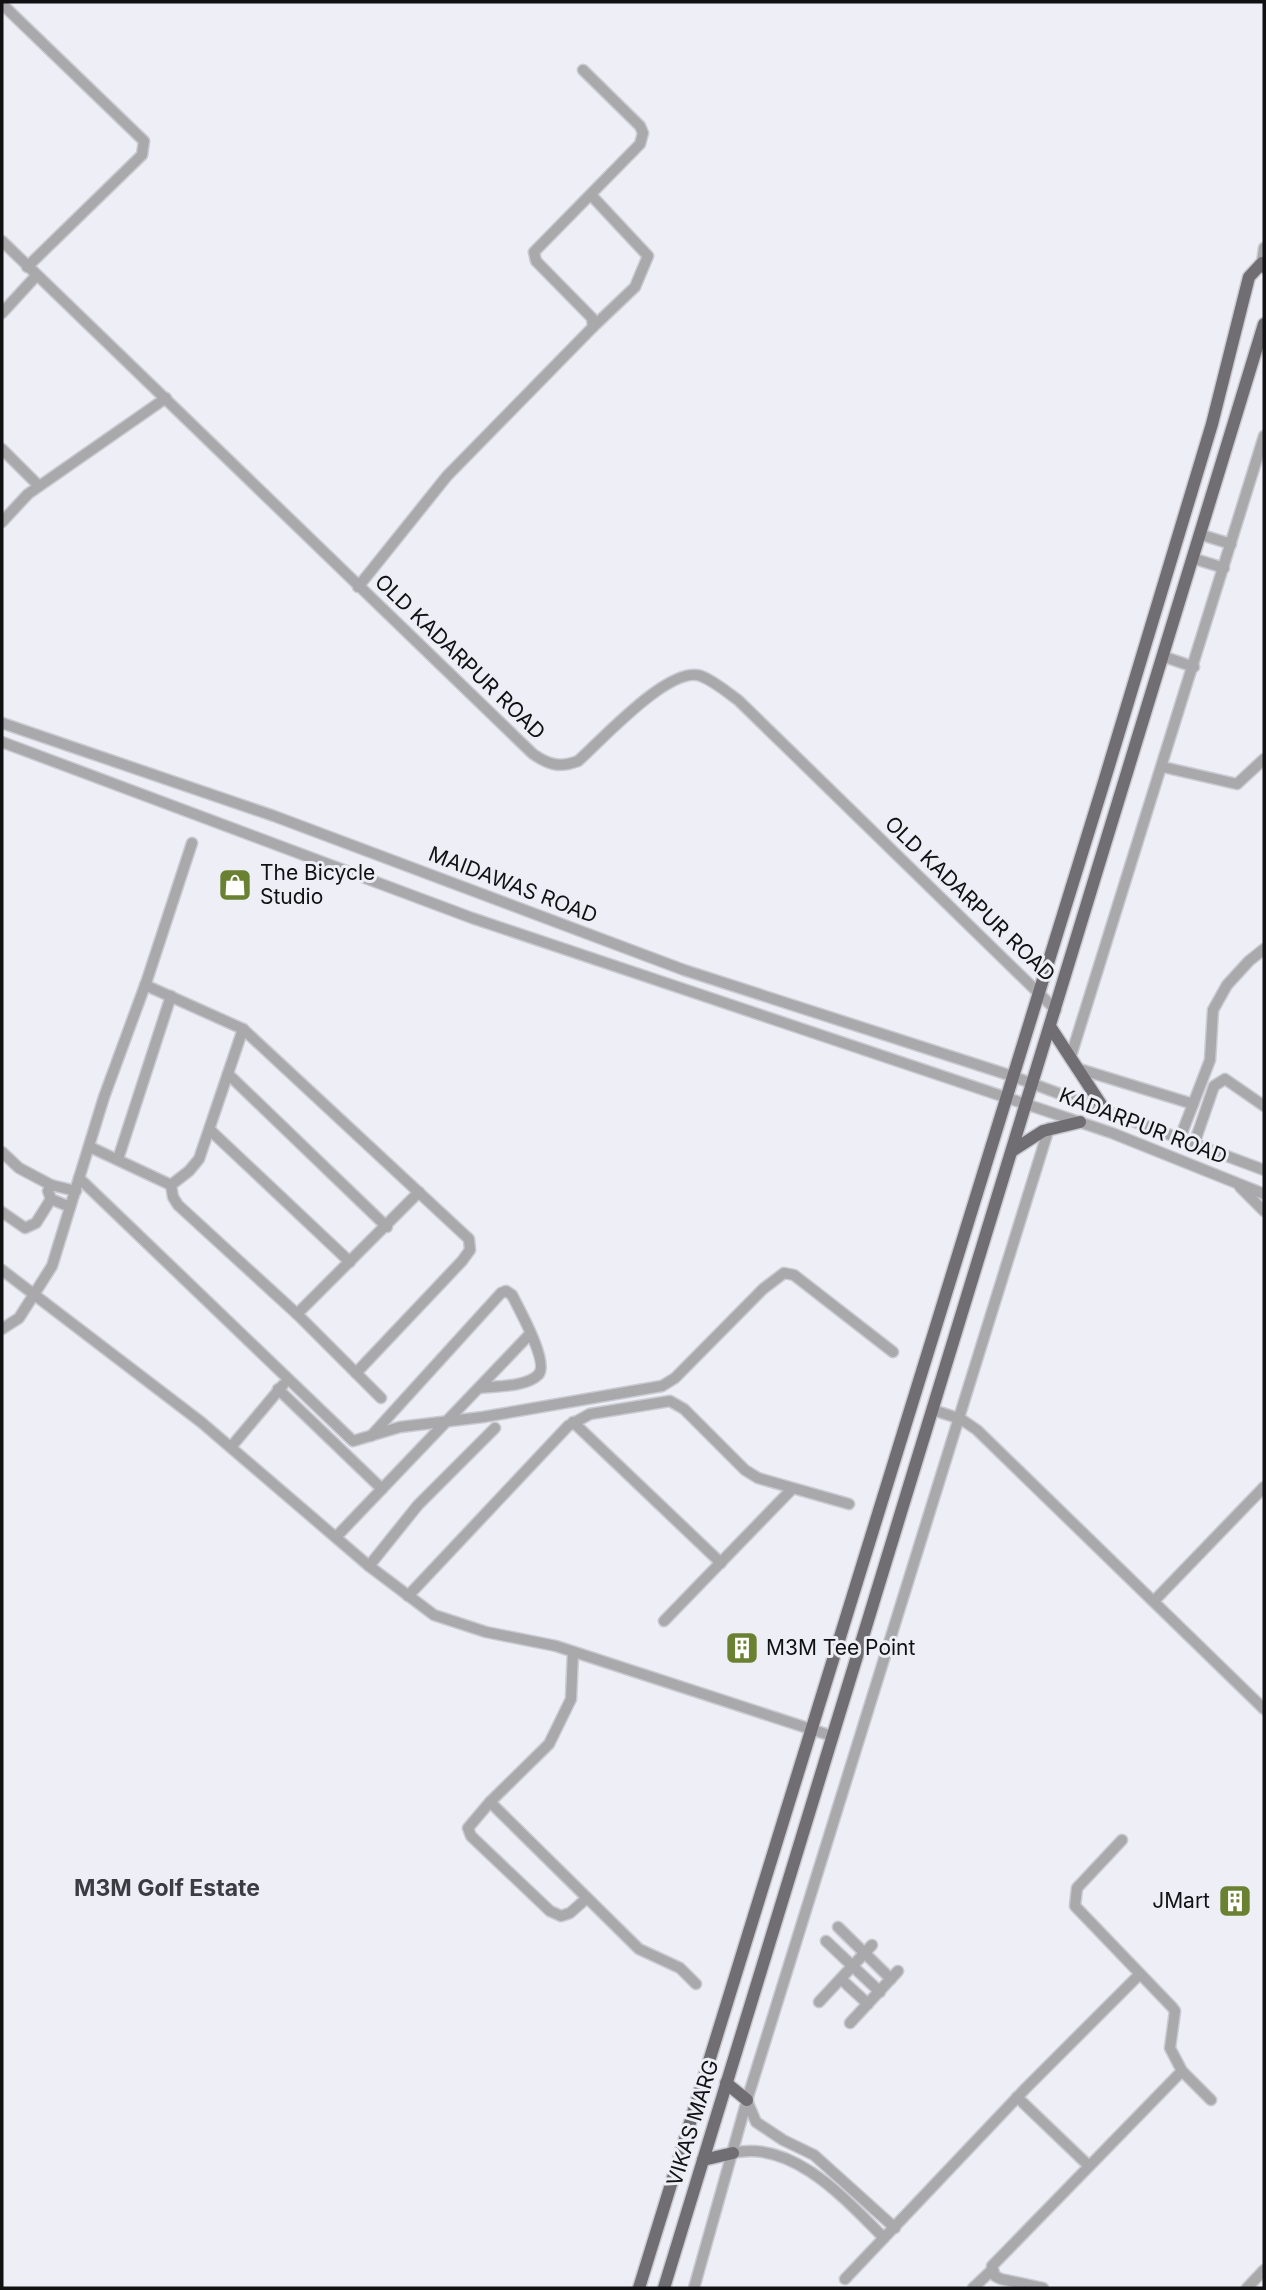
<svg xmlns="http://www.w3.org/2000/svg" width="1266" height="2290" font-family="Inter,sans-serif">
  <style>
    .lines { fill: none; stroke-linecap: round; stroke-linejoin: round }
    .minor-casing { stroke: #cacbd2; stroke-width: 13 }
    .major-casing { stroke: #cacbd2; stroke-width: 15 }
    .minor { stroke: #a9a8ab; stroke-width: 10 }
    .major { stroke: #706e73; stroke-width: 12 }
    .labels { text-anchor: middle; stroke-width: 6; stroke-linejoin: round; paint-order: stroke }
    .street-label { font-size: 21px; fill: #111114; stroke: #edeef6 }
    .poi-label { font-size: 21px; fill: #111114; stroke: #edeef6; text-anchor: start }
    .neighbourhood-label { font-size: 23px; font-weight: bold; fill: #3a3c41; stroke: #edeef6 }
  </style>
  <rect width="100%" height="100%" fill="#edeef6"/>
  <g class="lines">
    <defs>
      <g id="minor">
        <path d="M 2,4 L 144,141 L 142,155 L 27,267"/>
        <path d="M 591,195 L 648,256 L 635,287 L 593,327"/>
        <path d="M 2,241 L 533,754 C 549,765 560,768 578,761 C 602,740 669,665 701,676 C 714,681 727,692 738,700 L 1056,1010"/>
        <path d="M 1262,263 L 1264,248"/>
        <path d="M 2,313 L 36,276"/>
        <path d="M 2,449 L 39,486"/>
        <path d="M 2,522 L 28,494 L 166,398"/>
        <path d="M 1202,535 L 1231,544"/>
        <path d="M 1195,559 L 1224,568"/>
        <path d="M 358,587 L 447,476 L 593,327 L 592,318 L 536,261 L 534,252 L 640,144 L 643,133 L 640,126 L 583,70"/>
        <path d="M 1165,657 L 1194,667"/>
        <path d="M 2,723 L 274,816 L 684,970 L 1012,1076 L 1264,1170"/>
        <path d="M 2,742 L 472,918 L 1112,1133 L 1264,1194"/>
        <path d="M 1163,767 L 1237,784 L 1264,759"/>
        <path d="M 145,985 L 243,1029 L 469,1239 L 470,1250 L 462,1261 L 356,1373"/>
        <path d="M 1070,1059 L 1264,436"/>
        <path d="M 1076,1068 L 1193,1104"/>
        <path d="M 228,1074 L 387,1227"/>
        <path d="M 210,1130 L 350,1262"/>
        <path d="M 1180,1138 L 1210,1060 L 1213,1010 L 1227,985 L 1249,961 L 1264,949"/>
        <path d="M 1194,1144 L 1214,1086 L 1225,1079 L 1264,1106"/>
        <path d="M 90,1147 L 171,1185"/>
        <path d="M 2,1152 L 19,1168 L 51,1185"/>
        <path d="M 118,1159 L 171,996"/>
        <path d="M 79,1178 L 353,1441 L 400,1427 L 483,1417 L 662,1386 L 675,1378 L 763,1289 L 784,1273 L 794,1275 L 893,1352"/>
        <path d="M 171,1185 L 173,1197 L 178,1205 L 297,1314 L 381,1398"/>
        <path d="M 171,1185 L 189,1171 L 199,1159 L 243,1029"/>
        <path d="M 1240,1187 L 1264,1211"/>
        <path d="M 70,1207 L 51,1199 L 48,1191 L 51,1185 L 76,1191"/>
        <path d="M 2,1212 L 25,1228 L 36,1223 L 51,1199"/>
        <path d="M 2,1270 L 201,1422 L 369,1566 L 434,1615 L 486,1632 L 556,1646 L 832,1736"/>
        <path d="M 297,1314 L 419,1192"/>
        <path d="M 2,1329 L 19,1318 L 52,1266 L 104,1097 L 147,980 L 192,843"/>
        <path d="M 278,1389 L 382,1489"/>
        <path d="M 933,1410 L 961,1419 L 977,1430 L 1264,1709"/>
        <path d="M 573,1422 L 721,1563"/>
        <path d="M 371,1436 L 501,1293 L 506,1291 L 512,1295 C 519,1309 550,1364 538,1375 C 526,1387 496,1386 479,1388"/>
        <path d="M 231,1447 L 283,1385"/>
        <path d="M 336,1537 L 530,1334"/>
        <path d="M 369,1566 L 418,1505 L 495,1428"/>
        <path d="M 408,1596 L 568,1426 L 590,1414 L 670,1401 L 684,1409 L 745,1470 L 758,1478 L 849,1504"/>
        <path d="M 1154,1601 L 1264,1487"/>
        <path d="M 664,1621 L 792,1489"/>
        <path d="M 573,1652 L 571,1699 L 549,1744 L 490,1802 L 639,1949 L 680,1968 L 696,1984"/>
        <path d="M 490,1802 L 468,1828 L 471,1836 L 550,1911 L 561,1916 L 570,1913 L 587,1898"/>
        <path d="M 1122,1840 L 1077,1888 L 1075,1906 L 1172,2007 L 1175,2011 L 1170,2048 L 1182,2071 L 1211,2100"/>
        <path d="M 838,1927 L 891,1979"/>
        <path d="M 826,1941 L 880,1992"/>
        <path d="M 841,1979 L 868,2004"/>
        <path d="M 819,2002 L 872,1945"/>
        <path d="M 850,2023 L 898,1971"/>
        <path d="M 1017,2097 L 1088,2165"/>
        <path d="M 748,2103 L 756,2122 L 783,2140 L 814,2155 L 895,2228"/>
        <path d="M 733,2153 C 793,2139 847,2201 884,2238"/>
        <path d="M 845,2279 L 1026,2088 L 1139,1975"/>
        <path d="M 694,2288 L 747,2100 L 1049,1128"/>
        <path d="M 973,2288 L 991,2271"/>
        <path d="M 1043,2288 L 1001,2279 L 995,2276 L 992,2266 L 1182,2071"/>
        <path d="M 1247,2288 L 1264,2270"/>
      </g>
      <g id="major">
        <path d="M 1051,1028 L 1104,1109"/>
        <path d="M 1012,1151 L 1043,1131 L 1080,1122"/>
        <path d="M 726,2083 L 747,2100"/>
        <path d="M 703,2160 L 733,2153"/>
        <path d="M 639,2288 L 1104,782 L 1212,424 L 1249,277 L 1262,263 L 1264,267"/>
        <path d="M 664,2288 L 1264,324"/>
      </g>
    </defs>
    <use href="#minor" class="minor-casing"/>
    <use href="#major" class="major-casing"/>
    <use href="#minor" class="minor"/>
    <use href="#major" class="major"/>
  </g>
  <defs>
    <symbol id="shop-square" viewBox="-11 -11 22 22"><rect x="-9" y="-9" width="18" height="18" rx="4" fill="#6b8132" stroke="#edeef6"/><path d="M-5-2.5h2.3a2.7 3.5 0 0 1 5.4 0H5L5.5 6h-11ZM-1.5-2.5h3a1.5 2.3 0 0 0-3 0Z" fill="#fff"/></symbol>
    <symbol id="building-square" viewBox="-11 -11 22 22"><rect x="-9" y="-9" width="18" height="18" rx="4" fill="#6b8132" stroke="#edeef6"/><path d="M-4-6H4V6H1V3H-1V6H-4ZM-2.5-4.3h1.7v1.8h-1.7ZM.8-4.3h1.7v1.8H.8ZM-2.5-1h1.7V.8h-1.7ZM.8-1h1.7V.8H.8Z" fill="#fff"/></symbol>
  </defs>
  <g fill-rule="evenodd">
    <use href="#shop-square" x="216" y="866" width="38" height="38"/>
    <use href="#building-square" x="723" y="1629" width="38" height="38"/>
    <use href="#building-square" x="1216" y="1882" width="38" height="38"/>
  </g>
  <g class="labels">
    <g class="street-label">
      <text transform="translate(460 657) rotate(44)" y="7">OLD KADARPUR ROAD</text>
      <text transform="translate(513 885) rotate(21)" y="7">MAIDAWAS ROAD</text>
      <text transform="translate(970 899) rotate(44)" y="7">OLD KADARPUR ROAD</text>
      <text transform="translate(1143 1126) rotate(21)" y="7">KADARPUR ROAD</text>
      <text transform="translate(693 2123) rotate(-73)" y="7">VIKAS MARG</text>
    </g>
    <g class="poi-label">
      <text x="260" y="880">The Bicycle<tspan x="260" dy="24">Studio</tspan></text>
      <text x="766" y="1655">M3M Tee Point</text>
      <text x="1210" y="1908" text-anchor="end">JMart</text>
    </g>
    <g class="neighbourhood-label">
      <text x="167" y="1896">M3M Golf Estate</text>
    </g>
  </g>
  <rect width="1266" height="2290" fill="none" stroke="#111114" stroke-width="7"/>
</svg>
